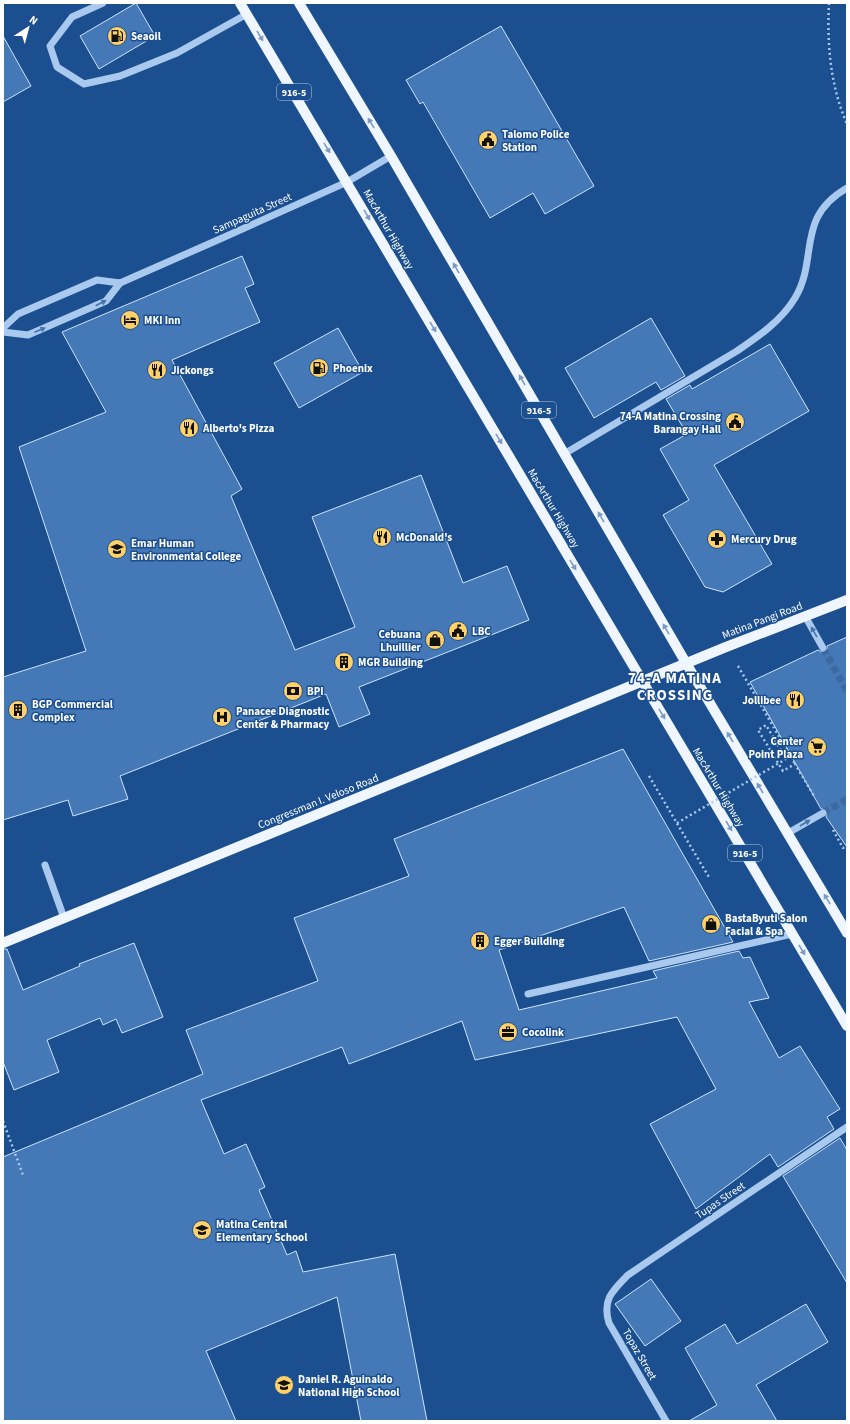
<svg xmlns="http://www.w3.org/2000/svg" width="850" height="1424" font-family="'Source Sans 3',sans-serif">
  <style>
    .building { fill: #4478b7; stroke: #cfe3fa }
    .lines { fill: none; stroke-linecap: round; stroke-linejoin: round }
    .minor-tunnel { stroke: #3d69a0; stroke-width: 7; stroke-dasharray: 7 3.5; stroke-linecap: butt }
    .path { stroke: #a9c9ee; stroke-width: 2.5; stroke-dasharray: 2 3; stroke-linecap: butt }
    .minor { stroke: #a9c9ee; stroke-width: 7 }
    .major { stroke: #f0f6ff; stroke-width: 10 }
    .path-bridge { stroke: #a9c9ee; stroke-width: 2.5; stroke-dasharray: 2 3; stroke-linecap: butt }
    .oneway { fill: #7b9ac1 }
    .oneway2 { fill: #4674ac }
    .labels { text-anchor: middle; stroke-width: 3; stroke-linejoin: round; paint-order: stroke }
    .shield { fill: #1b4f8f; stroke: #bbcadd; stroke-width: 1 }
    .shield-label { font-size: 10px; font-weight: bold; fill: #fff }
    .poi-label { font-size: 11px; font-weight: bold; fill: #fff; stroke: #1b4f8f; text-anchor: start }
    .street-label { font-size: 11px; fill: #fff; stroke: #1b4f8f }
    .district-label { font-size: 15px; font-weight: bold; letter-spacing: 1px; fill: #fff; stroke: #1b4f8f }
  </style>
  <rect width="100%" height="100%" fill="#1b4f8f"/>
  <g class="building">
    <path d="M 136,3 L 155,36 L 99,69 L 80,36 Z"/>
    <path d="M 501,26 L 594,186 L 545,214 L 533,193 L 490,218 L 423,102 L 420,104 L 406,80 Z"/>
    <path d="M 3,36 L 31,86 L 3,102 Z"/>
    <path d="M 242,256 L 254,284 L 245,288 L 260,322 L 172,360 L 242,489 L 231,496 L 295,650 L 355,627 L 312,517 L 421,475 L 463,583 L 507,566 L 529,620 L 359,687 L 370,714 L 339,727 L 326,694 L 120,776 L 128,799 L 73,816 L 68,800 L 3,820 L 3,677 L 86,651 L 19,447 L 106,412 L 62,332 Z"/>
    <path d="M 651,318 L 685,376 L 661,390 L 656,382 L 594,418 L 565,368 Z"/>
    <path d="M 338,328 L 363,372 L 299,408 L 274,363 Z"/>
    <path d="M 770,344 L 809,411 L 714,465 L 772,564 L 723,592 L 705,587 L 663,515 L 689,500 L 660,449 L 687,434 L 666,399 L 690,385 L 692,389 Z"/>
    <path d="M 847,637 L 847,847 L 826,817 L 827,810 L 821,809 L 750,682 L 818,650 L 821,652 L 825,652 L 827,650 L 827,646 Z"/>
    <path d="M 623,749 L 733,942 L 649,961 L 624,907 L 499,950 L 519,1010 L 657,978 L 653,971 L 739,951 L 743,958 L 750,957 L 769,998 L 749,1002 L 779,1058 L 800,1046 L 840,1109 L 827,1117 L 834,1129 L 778,1167 L 770,1154 L 696,1209 L 650,1124 L 716,1089 L 677,1017 L 475,1060 L 462,1021 L 349,1064 L 342,1047 L 201,1100 L 224,1154 L 246,1144 L 265,1187 L 259,1190 L 287,1255 L 296,1251 L 303,1272 L 395,1254 L 427,1421 L 361,1421 L 337,1297 L 206,1351 L 236,1421 L 3,1421 L 3,1157 L 203,1074 L 186,1030 L 318,981 L 294,918 L 409,876 L 394,839 Z"/>
    <path d="M 134,943 L 163,1017 L 122,1033 L 116,1019 L 103,1025 L 100,1018 L 47,1040 L 59,1072 L 14,1090 L 3,1062 L 3,949 L 7,949 L 23,990 L 80,966 L 79,964 Z"/>
    <path d="M 840,1138 L 847,1150 L 847,1283 L 783,1176 Z"/>
    <path d="M 651,1279 L 681,1321 L 645,1346 L 615,1304 Z"/>
    <path d="M 806,1304 L 828,1342 L 756,1385 L 777,1421 L 689,1421 L 717,1405 L 685,1348 L 725,1324 L 737,1344 Z"/>
  </g>
  <g class="lines">
    <g class="minor-tunnel">
      <path d="M 823,648 L 847,691"/>
      <path d="M 823,813 L 847,799"/>
    </g>
    <g class="path">
      <path d="M 829,3 C 827,44 830,85 847,124"/>
      <path d="M 738,666 L 795,764"/>
      <path d="M 786,759 L 766,725 L 758,730 L 783,771 L 795,764 L 814,796"/>
      <path d="M 649,776 L 710,879"/>
      <path d="M 833,830 L 843,848 L 846,846"/>
      <path d="M 3,1121 L 23,1175"/>
    </g>
    <g class="minor">
      <path d="M 103,3 L 72,17 L 50,46 L 57,67 L 84,84 L 120,76 L 177,53 L 247,14"/>
      <path d="M 3,328 L 18,314 L 97,280 L 120,283 L 220,239 L 347,182 L 391,156"/>
      <path d="M 3,332 L 28,335 L 106,301 L 120,283"/>
      <path d="M 564,454 L 737,351 C 759,336 781,321 795,298 C 819,258 795,218 847,188"/>
      <path d="M 805,616 L 823,648"/>
      <path d="M 788,833 L 823,813"/>
      <path d="M 45,865 L 64,918"/>
      <path d="M 528,994 L 792,934"/>
      <path d="M 666,1421 L 609,1323 C 602,1300 612,1291 628,1275 L 847,1127"/>
    </g>
    <g class="major">
      <path d="M 240,3 L 847,1026"/>
      <path d="M 299,3 L 391,156 L 686,663 L 847,933"/>
      <path d="M 3,943 L 726,647 L 847,600"/>
    </g>
    <path class="path-bridge" d="M 677,823 L 786,759"/>
  </g>
  <defs><path id="oneway-solid" d="M-6-.8H1V-3.2L6.5 0L1 3.2V.8H-6Z"/></defs>
  <g class="oneway">
    <use href="#oneway-solid" transform="translate(260 36) rotate(59)"/>
    <use href="#oneway-solid" transform="translate(371 123) rotate(-121)"/>
    <use href="#oneway-solid" transform="translate(327 148) rotate(59)"/>
    <use href="#oneway-solid" transform="translate(367 215) rotate(60)"/>
    <use href="#oneway-solid" transform="translate(456 268) rotate(-120)"/>
    <use href="#oneway-solid" transform="translate(433 327) rotate(59)"/>
    <use href="#oneway-solid" transform="translate(522 380) rotate(-120)"/>
    <use href="#oneway-solid" transform="translate(499 439) rotate(59)"/>
    <use href="#oneway-solid" transform="translate(601 517) rotate(-120)"/>
    <use href="#oneway-solid" transform="translate(573 565) rotate(59)"/>
    <use href="#oneway-solid" transform="translate(666 629) rotate(-120)"/>
    <use href="#oneway-solid" transform="translate(662 714) rotate(59)"/>
    <use href="#oneway-solid" transform="translate(730 737) rotate(-121)"/>
    <use href="#oneway-solid" transform="translate(760 788) rotate(-121)"/>
    <use href="#oneway-solid" transform="translate(729 826) rotate(59)"/>
    <use href="#oneway-solid" transform="translate(827 899) rotate(-121)"/>
    <use href="#oneway-solid" transform="translate(802 950) rotate(59)"/>
  </g>
  <g class="oneway2">
    <use href="#oneway-solid" transform="translate(101 303) rotate(-27)"/>
    <use href="#oneway-solid" transform="translate(40 330) rotate(-23)"/>
    <use href="#oneway-solid" transform="translate(814 632) rotate(-120)"/>
    <use href="#oneway-solid" transform="translate(805 823) rotate(-30)"/>
  </g>
  <defs>
    <symbol id="fuel-disc" viewBox="-11 -11 22 22"><circle r="9.5" fill="#ffd166" stroke="#1b4f8f"/><path d="M-5.5-6h7V0h2V4h1.3V-2.5L3-4.5l.8-.8L6-3V5H2.5V1h-1V6h-7ZM-4.2-4.7v3.2H.2V-4.7Z" fill="#111"/></symbol>
    <symbol id="civic-disc" viewBox="-11 -11 22 22"><circle r="9.5" fill="#ffd166" stroke="#1b4f8f"/><path d="M-.6-6.5H3V-4.5H.6V-3L4-1V1h2V6H-6V1h2V-1L-.6-3ZM-1.2 2.5V6h2.4V2.5Z" fill="#111"/></symbol>
    <symbol id="hotel-disc" viewBox="-11 -11 22 22"><circle r="9.5" fill="#ffd166" stroke="#1b4f8f"/><path d="M-6-4.5h1.5V1H6V5H4.5V3h-9V5H-6ZM-4 0a1.8 1.8 0 1 1 3.6 0ZM.5 0V-2.5h3Q6-2.5 6 0Z" fill="#111"/></symbol>
    <symbol id="restaurant-disc" viewBox="-11 -11 22 22"><circle r="9.5" fill="#ffd166" stroke="#1b4f8f"/><path d="M-5-6h1v4h1v-4h1v4h1v-4h1v5L-1.5 .5V6h-2V.5L-5-1ZM5-6V6H3V1.5H1.5Q1.5-4 5-6Z" fill="#111"/></symbol>
    <symbol id="pharmacy-disc" viewBox="-11 -11 22 22"><circle r="9.5" fill="#ffd166" stroke="#1b4f8f"/><path d="M-2-6h4v4h4v4h-4v4h-4v-4h-4v-4h4Z" fill="#111"/></symbol>
    <symbol id="university-disc" viewBox="-11 -11 22 22"><circle r="9.5" fill="#ffd166" stroke="#1b4f8f"/><path d="M0-5L7-2L0 1L-7-2ZM-4 1L0 2.5L4 1V4Q0 6-4 4Z" fill="#111"/></symbol>
    <symbol id="shop-disc" viewBox="-11 -11 22 22"><circle r="9.5" fill="#ffd166" stroke="#1b4f8f"/><path d="M-5-2.5h2.3a2.7 3.5 0 0 1 5.4 0H5L5.5 6h-11ZM-1.5-2.5h3a1.5 2.3 0 0 0-3 0Z" fill="#111"/></symbol>
    <symbol id="building-disc" viewBox="-11 -11 22 22"><circle r="9.5" fill="#ffd166" stroke="#1b4f8f"/><path d="M-4-6H4V6H1V3H-1V6H-4ZM-2.5-4.3h1.7v1.8h-1.7ZM.8-4.3h1.7v1.8H.8ZM-2.5-1h1.7V.8h-1.7ZM.8-1h1.7V.8H.8Z" fill="#111"/></symbol>
    <symbol id="bank-disc" viewBox="-11 -11 22 22"><circle r="9.5" fill="#ffd166" stroke="#1b4f8f"/><path d="M-6-4H6V4H-6ZM0-2.3a2.3 2.3 0 1 0 0 4.6a2.3 2.3 0 1 0 0-4.6Z" fill="#111"/></symbol>
    <symbol id="hospital-disc" viewBox="-11 -11 22 22"><circle r="9.5" fill="#ffd166" stroke="#1b4f8f"/><path d="M-5-5h3v3.5h4V-5h3V5h-3V1.5h-4V5h-3Z" fill="#111"/></symbol>
    <symbol id="supermarket-disc" viewBox="-11 -11 22 22"><circle r="9.5" fill="#ffd166" stroke="#1b4f8f"/><path d="M-6-5.5h2.5l.6 2H6L4.5 2H-2.5L-4.4-4H-6ZM-1.5 3.2a1.3 1.3 0 1 0 .1 0ZM3 3.2a1.3 1.3 0 1 0 .1 0Z" fill="#111"/></symbol>
    <symbol id="office-disc" viewBox="-11 -11 22 22"><circle r="9.5" fill="#ffd166" stroke="#1b4f8f"/><path d="M-6-3h4V-5.5h4V-3h4V5H-6ZM-1-4.5V-3h2v-1.5ZM-6 0V1H6V0Z" fill="#111"/></symbol>
    <symbol id="school-disc" viewBox="-11 -11 22 22"><circle r="9.5" fill="#ffd166" stroke="#1b4f8f"/><path d="M0-5L7-2L0 1L-7-2ZM-4 1L0 2.5L4 1V4Q0 6-4 4Z" fill="#111"/></symbol>
  </defs>
  <g fill-rule="evenodd">
    <use href="#fuel-disc" x="106" y="25" width="22" height="22"/>
    <use href="#civic-disc" x="477" y="129" width="22" height="22"/>
    <use href="#hotel-disc" x="119" y="309" width="22" height="22"/>
    <use href="#fuel-disc" x="308" y="357" width="22" height="22"/>
    <use href="#restaurant-disc" x="146" y="359" width="22" height="22"/>
    <use href="#civic-disc" x="724" y="411" width="22" height="22"/>
    <use href="#restaurant-disc" x="178" y="417" width="22" height="22"/>
    <use href="#restaurant-disc" x="371" y="526" width="22" height="22"/>
    <use href="#pharmacy-disc" x="706" y="528" width="22" height="22"/>
    <use href="#university-disc" x="106" y="538" width="22" height="22"/>
    <use href="#civic-disc" x="447" y="620" width="22" height="22"/>
    <use href="#shop-disc" x="424" y="629" width="22" height="22"/>
    <use href="#building-disc" x="333" y="651" width="22" height="22"/>
    <use href="#bank-disc" x="282" y="680" width="22" height="22"/>
    <use href="#restaurant-disc" x="784" y="689" width="22" height="22"/>
    <use href="#building-disc" x="7" y="699" width="22" height="22"/>
    <use href="#hospital-disc" x="211" y="706" width="22" height="22"/>
    <use href="#supermarket-disc" x="806" y="736" width="22" height="22"/>
    <use href="#shop-disc" x="700" y="913" width="22" height="22"/>
    <use href="#building-disc" x="469" y="930" width="22" height="22"/>
    <use href="#office-disc" x="497" y="1021" width="22" height="22"/>
    <use href="#school-disc" x="191" y="1219" width="22" height="22"/>
    <use href="#school-disc" x="273" y="1374" width="22" height="22"/>
  </g>
  <g class="labels">
    <g class="shield">
      <rect x="277" y="84" width="34" height="16" rx="3"/>
      <rect x="522" y="402" width="34" height="16" rx="3"/>
      <rect x="728" y="845" width="34" height="16" rx="3"/>
    </g>
    <g class="shield-label">
      <text x="294" y="96">916-5</text>
      <text x="539" y="414">916-5</text>
      <text x="745" y="857">916-5</text>
    </g>
    <g class="poi-label">
      <text x="131" y="40">Seaoil</text>
      <text x="502" y="138">Talomo Police<tspan x="502" dy="13">Station</tspan></text>
      <text x="144" y="324">MKI Inn</text>
      <text x="333" y="372">Phoenix</text>
      <text x="171" y="374">Jickongs</text>
      <text x="721" y="420" text-anchor="end">74-A Matina Crossing<tspan x="721" dy="13">Barangay Hall</tspan></text>
      <text x="203" y="432">Alberto's Pizza</text>
      <text x="396" y="541">McDonald's</text>
      <text x="731" y="543">Mercury Drug</text>
      <text x="131" y="547">Emar Human<tspan x="131" dy="13">Environmental College</tspan></text>
      <text x="472" y="635">LBC</text>
      <text x="421" y="638" text-anchor="end">Cebuana<tspan x="421" dy="13">Lhuillier</tspan></text>
      <text x="358" y="666">MGR Building</text>
      <text x="307" y="695">BPI</text>
      <text x="781" y="704" text-anchor="end">Jollibee</text>
      <text x="32" y="708">BGP Commercial<tspan x="32" dy="13">Complex</tspan></text>
      <text x="236" y="715">Panacee Diagnostic<tspan x="236" dy="13">Center &amp; Pharmacy</tspan></text>
      <text x="803" y="745" text-anchor="end">Center<tspan x="803" dy="13">Point Plaza</tspan></text>
      <text x="725" y="922">BastaByuti Salon<tspan x="725" dy="13">Facial &amp; Spa</tspan></text>
      <text x="494" y="945">Egger Building</text>
      <text x="522" y="1036">Cocolink</text>
      <text x="216" y="1228">Matina Central<tspan x="216" dy="13">Elementary School</tspan></text>
      <text x="298" y="1383">Daniel R. Aguinaldo<tspan x="298" dy="13">National High School</tspan></text>
    </g>
    <g class="street-label">
      <text transform="translate(252 213) rotate(-24)" y="4">Sampaguita Street</text>
      <text transform="translate(389 229) rotate(60)" y="4">MacArthur Highway</text>
      <text transform="translate(554 508) rotate(59)" y="4">MacArthur Highway</text>
      <text transform="translate(762 620) rotate(-21)" y="4">Matina Pangi Road</text>
      <text transform="translate(719 787) rotate(59)" y="4">MacArthur Highway</text>
      <text transform="translate(318 801) rotate(-22)" y="4">Congressman I. Veloso Road</text>
      <text transform="translate(720 1200) rotate(-34)" y="4">Tupas Street</text>
      <text transform="translate(640 1354) rotate(60)" y="4">Topaz Street</text>
    </g>
    <g class="district-label">
      <text x="675" y="683">74-A MATINA<tspan x="675" dy="17">CROSSING</tspan></text>
    </g>
  </g>
  <rect width="850" height="1424" fill="none" stroke="#ffffff" stroke-width="8"/>
  <g transform="translate(28 28) rotate(36)" stroke="#1b4f8f" stroke-width="3" paint-order="stroke">
  <path d="M0-3L7 15L0 10L-7 15Z" fill="#ffffff"/>
  <text y="-6" font-size="11" font-weight="bold" text-anchor="middle" fill="#ffffff">N</text>
  </g>
</svg>
